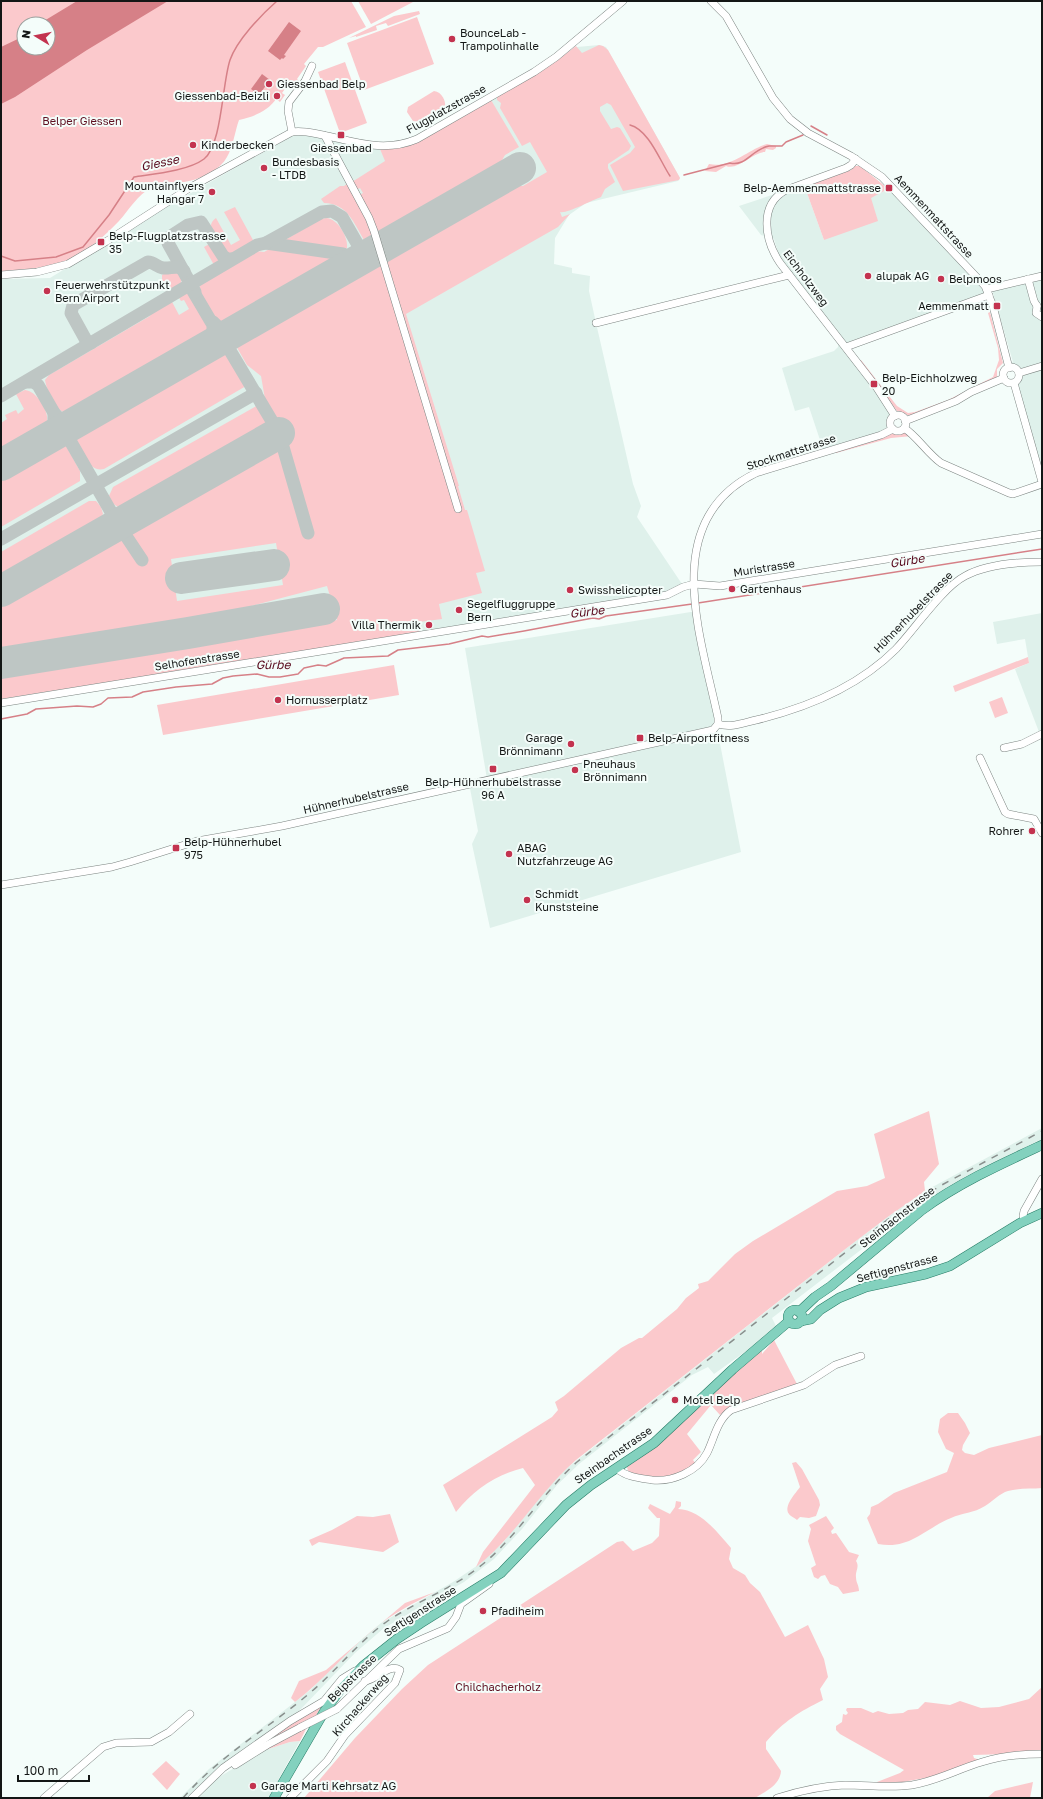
<svg xmlns="http://www.w3.org/2000/svg" width="1043" height="1799" font-family="'Golos Text',sans-serif">
  <style>
    .built { fill: #dff1eb }
    .green { fill: #fbc9cc; fill-rule: evenodd }
    .water { fill: #d68087 }
    .lines { fill: none; stroke-linecap: round; stroke-linejoin: round }
    .stream { stroke: #d68087; stroke-width: 1.5 }
    .taxiway { stroke: #bec6c4; stroke-width: 13 }
    .runway { stroke: #bec6c4; stroke-width: 32 }
    .minor-casing { stroke: #7c8481; stroke-width: 8 }
    .major-casing { stroke: #267c66; stroke-width: 10 }
    .minor { stroke: #fff; stroke-width: 7 }
    .major { stroke: #83d1be; stroke-width: 9 }
    .rail { stroke: #898f8d; stroke-width: 1.5; stroke-dasharray: 7 7; stroke-linecap: butt }
    .minor-bridge-casing { stroke: #7c8481; stroke-width: 8; stroke-linecap: butt }
    .minor-bridge { stroke: #fff; stroke-width: 7 }
    .poi-dot { fill: #c3334f; stroke: #f4fdfa; stroke-width: 1.5 }
    .labels { text-anchor: middle; stroke-width: 4; stroke-linejoin: round; paint-order: stroke }
    .poi-label { font-size: 11px; fill: #131615; stroke: #f4fdfa; text-anchor: start }
    .street-label { font-size: 11px; fill: #131615; stroke: #f4fdfa }
    .park-label { font-size: 11px; fill: #5f1021; stroke: #f4fdfa }
    .water-label { font-size: 12px; font-style: italic; fill: #58091c; stroke: #f4fdfa }
  </style>
  <rect width="100%" height="100%" fill="#f4fdfa"/>
  <g class="built">
    <path d="M 599,45 L 606,47 L 680,178 L 678,181 L 586,203 L 569,215 L 555,238 L 554,264 L 572,268 L 572,273 L 590,276 L 589,291 L 596,323 L 633,484 L 641,506 L 637,517 L 686,590 L 1,700 L 1,279 L 50,278 L 166,207 L 292,136 L 305,135 L 380,149 L 404,147 L 416,143 L 497,96 L 577,47 Z"/>
    <path d="M 806,186 L 807,193 L 824,240 L 871,202 L 871,196 L 884,191 L 886,187 L 937,239 L 984,290 L 987,296 L 847,345 L 779,256 L 774,239 L 761,235 L 739,206 L 778,193 Z"/>
    <path d="M 1042,277 L 1042,468 L 1018,389 L 1019,383 L 1025,369 L 1016,367 L 1011,362 L 1013,362 L 992,290 Z"/>
    <path d="M 838,341 L 890,410 L 891,415 L 888,426 L 884,431 L 823,449 L 809,407 L 795,411 L 782,368 L 834,351 L 838,347 Z"/>
    <path d="M 697,611 L 717,728 L 741,852 L 490,928 L 472,844 L 478,831 L 469,783 L 487,779 L 465,648 Z"/>
    <path d="M 1042,613 L 1042,731 L 1039,732 L 1015,669 L 1029,663 L 1025,639 L 997,644 L 993,622 Z"/>
    <path d="M 1042,1128 L 1042,1140 L 962,1182 L 892,1226 L 772,1318 L 776,1326 L 749,1349 L 714,1374 L 708,1367 L 692,1375 L 579,1464 L 557,1485 L 522,1529 L 494,1559 L 464,1582 L 384,1628 L 355,1653 L 298,1712 L 213,1773 L 186,1798 L 180,1798 L 209,1769 L 309,1691 L 361,1640 L 381,1623 L 453,1582 L 481,1563 L 504,1541 L 545,1491 L 567,1468 L 848,1247 L 889,1216 L 925,1191 Z"/>
    <path d="M 300,1741 L 268,1798 L 198,1798 L 216,1779 L 262,1751 L 290,1742 Z"/>
  </g>
  <g class="green">
    <path d="M 1,1 L 351,1 L 366,27 L 323,47 L 318,47 L 304,64 L 306,66 L 297,79 L 299,81 L 293,90 L 287,86 L 282,93 L 285,95 L 280,102 L 276,99 C 268,111 253,117 239,120 C 235,131 233,147 227,157 C 220,170 203,178 189,181 C 177,184 163,182 151,188 C 138,194 129,210 119,221 C 79,263 57,268 1,271 ZM 24,24 L 48,24 L 48,48 L 24,48 Z"/>
    <path d="M 358,1 L 412,1 L 413,2 L 371,24 Z"/>
    <path d="M 419,11 L 420,14 L 388,26 L 386,23 L 376,26 L 377,30 L 356,37 L 356,36 L 349,38 L 394,16 Z"/>
    <path d="M 417,17 L 434,64 L 364,90 L 347,43 Z"/>
    <path d="M 599,45 L 603,46 L 608,50 L 680,178 L 679,180 L 623,191 L 610,165 L 630,153 L 635,147 L 611,105 L 607,103 L 600,107 L 600,111 L 611,129 L 617,127 L 620,128 L 631,146 L 629,150 L 608,164 L 608,168 L 615,182 L 605,189 L 601,197 C 592,200 567,214 560,212 L 562,217 L 570,214 L 558,227 L 406,314 L 459,486 L 458,486 L 465,510 L 467,510 L 485,571 L 476,573 L 482,593 L 439,604 L 442,619 L 419,622 L 420,633 L 1,699 L 1,676 L 337,620 L 327,586 L 183,624 L 1,654 L 1,601 L 277,443 L 305,533 L 312,532 L 283,429 L 265,399 L 261,376 L 247,365 L 235,344 L 509,186 L 523,186 L 547,172 L 530,142 L 522,146 L 500,108 L 501,103 L 497,100 L 497,96 L 555,62 L 576,46 L 582,53 ZM 276,543 L 283,585 L 177,601 L 171,559 Z"/>
    <path d="M 345,62 L 367,123 L 340,133 L 318,72 Z"/>
    <path d="M 434,91 C 442,92 446,101 445,107 L 419,122 L 413,121 L 407,112 L 408,107 Z"/>
    <path d="M 491,100 L 519,147 L 505,155 L 498,167 L 378,237 L 358,196 L 363,193 L 360,188 L 356,190 L 352,182 L 385,161 L 380,149 L 404,147 L 416,143 Z"/>
    <path d="M 767,144 L 776,146 L 776,148 L 773,150 L 766,149 L 765,152 C 753,152 738,171 726,166 L 716,172 L 705,171 L 709,164 C 731,169 748,149 767,144 Z"/>
    <path d="M 855,166 L 860,166 L 886,187 L 884,191 L 871,198 L 878,221 L 824,240 L 807,193 L 806,186 L 851,170 Z"/>
    <path d="M 347,184 L 367,220 L 373,238 L 369,241 L 364,240 C 354,223 347,203 324,203 L 321,199 L 340,186 L 344,186 Z"/>
    <path d="M 235,207 L 253,240 L 252,244 L 230,256 C 222,253 222,247 219,242 C 215,234 205,226 216,218 L 231,245 L 240,240 L 224,212 Z"/>
    <path d="M 326,218 C 338,219 348,236 347,248 L 341,250 L 283,241 L 321,219 Z"/>
    <path d="M 211,243 L 219,257 L 218,263 L 214,265 L 204,247 Z"/>
    <path d="M 275,246 L 342,257 L 228,323 L 222,324 L 217,322 L 199,292 L 200,282 L 256,251 L 264,252 Z"/>
    <path d="M 169,271 L 180,274 L 182,278 L 180,287 L 170,291 L 162,280 L 162,275 Z"/>
    <path d="M 186,292 L 193,295 L 210,324 L 208,334 L 70,413 C 56,415 47,391 45,380 L 49,375 L 150,316 L 152,311 L 171,300 L 179,315 L 189,309 L 184,300 L 181,301 L 178,296 Z"/>
    <path d="M 990,312 L 1003,363 L 997,369 L 997,378 L 951,401 L 910,416 L 897,411 L 859,361 L 861,360 L 897,406 L 908,413 L 915,412 L 948,400 L 993,377 L 999,360 L 998,348 L 988,313 Z"/>
    <path d="M 226,349 L 246,386 L 104,469 C 88,473 79,448 74,436 Z"/>
    <path d="M 25,390 C 37,391 50,412 47,424 L 42,429 L 1,453 L 1,423 L 7,419 L 5,415 L 16,410 L 18,414 L 24,409 L 16,394 Z"/>
    <path d="M 258,405 L 270,423 L 126,505 L 118,507 L 112,503 L 109,496 L 113,487 Z"/>
    <path d="M 905,432 L 912,436 L 891,438 L 836,453 L 833,452 L 892,433 Z"/>
    <path d="M 64,442 L 80,471 L 80,481 L 1,527 L 1,478 Z"/>
    <path d="M 89,501 L 96,501 L 101,507 L 103,514 L 98,521 L 1,577 L 1,552 Z"/>
    <path d="M 1028,657 L 1029,663 L 955,692 L 953,686 Z"/>
    <path d="M 394,665 L 399,695 L 163,735 L 157,705 Z"/>
    <path d="M 1002,697 L 1008,713 L 995,718 L 989,702 Z"/>
    <path d="M 929,1111 L 939,1164 L 924,1182 L 925,1191 L 889,1216 L 848,1247 L 576,1460 C 539,1492 515,1537 476,1567 L 483,1552 L 535,1485 L 523,1468 C 495,1475 474,1490 456,1512 L 443,1485 L 552,1417 L 558,1410 L 555,1402 L 564,1396 L 621,1348 L 639,1338 L 642,1338 L 677,1309 L 686,1298 L 699,1288 L 698,1284 L 708,1281 L 735,1254 L 753,1241 L 837,1191 L 867,1186 L 885,1178 L 874,1134 Z"/>
    <path d="M 774,1340 L 798,1386 L 730,1407 L 720,1415 L 711,1405 L 687,1434 L 701,1452 L 693,1460 L 696,1464 C 691,1467 685,1471 680,1474 C 666,1480 641,1479 628,1471 L 627,1467 L 657,1446 L 727,1379 L 762,1349 L 762,1354 Z"/>
    <path d="M 948,1413 L 958,1413 L 965,1423 L 970,1433 L 963,1445 L 962,1450 L 965,1453 L 974,1455 L 989,1448 L 1042,1435 L 1042,1488 C 1031,1489 1018,1488 1008,1491 C 1000,1493 992,1502 985,1506 C 974,1513 962,1513 951,1518 C 924,1529 910,1550 878,1544 L 867,1518 L 870,1514 L 871,1507 L 878,1504 L 894,1493 L 947,1472 L 954,1453 L 946,1449 L 938,1432 L 940,1419 Z"/>
    <path d="M 796,1462 L 802,1469 L 819,1500 L 820,1505 L 816,1516 L 809,1518 L 800,1517 L 797,1520 C 795,1518 790,1516 789,1514 C 783,1506 796,1493 800,1487 L 792,1463 Z"/>
    <path d="M 676,1501 L 681,1502 L 681,1506 L 678,1509 C 701,1510 717,1532 731,1548 L 729,1559 L 733,1568 L 745,1575 L 750,1583 L 760,1592 L 785,1637 L 808,1625 L 824,1659 L 828,1677 L 820,1689 L 823,1700 C 799,1712 784,1721 766,1742 L 766,1749 L 781,1771 C 780,1785 766,1791 755,1798 L 304,1798 L 355,1738 L 402,1689 L 428,1665 L 617,1542 L 623,1541 L 633,1551 L 652,1543 L 659,1536 L 660,1518 L 657,1518 L 648,1508 L 650,1504 L 670,1514 L 675,1507 Z"/>
    <path d="M 390,1514 L 399,1542 L 383,1552 L 319,1542 L 312,1546 L 309,1540 L 332,1530 L 357,1516 L 373,1517 Z"/>
    <path d="M 826,1516 L 834,1528 L 831,1531 L 832,1534 L 836,1533 L 849,1552 L 859,1555 L 856,1561 C 860,1567 855,1571 856,1577 C 856,1583 859,1585 859,1591 L 843,1594 L 838,1587 L 830,1584 L 825,1575 L 821,1576 L 818,1579 L 814,1577 L 811,1568 L 816,1565 L 808,1541 L 811,1529 L 809,1525 Z"/>
    <path d="M 435,1592 C 414,1603 393,1613 374,1629 C 346,1652 324,1680 295,1702 L 291,1698 L 299,1681 L 326,1670 L 405,1603 Z"/>
    <path d="M 1042,1687 L 1042,1753 L 973,1755 L 974,1758 L 980,1760 L 936,1776 L 897,1783 L 878,1784 L 877,1782 L 900,1773 L 904,1770 L 840,1734 L 836,1730 L 836,1726 L 842,1722 L 843,1714 L 846,1715 L 848,1713 L 846,1710 L 847,1708 L 861,1708 L 873,1713 L 878,1711 L 889,1714 L 903,1713 L 908,1710 L 918,1709 L 925,1702 L 950,1705 L 960,1701 L 981,1708 L 999,1707 L 1029,1699 Z"/>
    <path d="M 323,1704 L 315,1717 L 261,1746 L 273,1735 Z"/>
    <path d="M 307,1727 L 300,1741 L 290,1742 L 262,1751 Z"/>
    <path d="M 166,1761 L 180,1774 L 167,1790 L 152,1774 Z"/>
    <path d="M 1033,1782 L 1030,1798 L 987,1798 L 995,1791 Z"/>
  </g>
  <g class="water">
    <path d="M 77,1 L 168,1 L 87,50 L 15,97 L 1,104 L 1,47 L 24,36 L 24,48 L 48,48 L 48,24 L 39,24 Z"/>
    <path d="M 289,22 L 301,31 L 284,55 L 286,56 L 283,59 L 282,58 L 280,60 L 268,51 Z"/>
    <path d="M 262,74 L 270,80 L 259,95 L 251,89 Z"/>
  </g>
  <g class="lines">
    <g class="stream">
      <path d="M 630,125 C 649,130 660,161 670,176"/>
      <path d="M 811,126 L 827,135"/>
      <path d="M 684,175 L 730,163 C 746,167 752,149 769,146 C 773,146 778,146 782,146 L 786,142 L 803,135"/>
      <path d="M 1,256 L 15,261 L 56,257 L 83,247 L 109,215 L 134,177 C 153,174 188,171 204,159 C 222,145 222,84 230,60 C 237,40 261,15 277,1"/>
      <path d="M 698,603 L 1042,549"/>
      <path d="M 1,719 L 27,714 L 36,709 L 77,706 L 93,707 L 101,704 L 108,698 L 132,697 L 143,692 L 176,687 L 212,684 L 223,678 L 233,676 L 257,674 L 269,677 L 280,677 L 298,674 L 304,668 L 318,665 L 326,666 L 344,658 L 388,656 L 398,650 L 449,644 L 482,636 L 488,637 L 524,631 L 593,618 L 599,619 L 606,616 L 692,604"/>
    </g>
    <g class="taxiway">
      <path d="M 266,243 L 343,254"/>
      <path d="M 358,245 L 367,250 L 378,249"/>
      <path d="M 190,286 L 213,325 L 213,338 L 205,348"/>
      <path d="M 195,292 L 168,243 L 168,238 L 188,225 L 201,222 L 223,256 L 227,259 L 232,259"/>
      <path d="M 213,322 L 279,433 L 308,533"/>
      <path d="M 214,323 C 222,331 229,332 240,328"/>
      <path d="M 91,343 L 87,342 L 71,313 L 73,305 L 148,262 C 154,262 157,267 163,268 C 171,269 178,264 184,271"/>
      <path d="M 26,382 L 33,382 L 38,385 L 118,524 L 142,560"/>
      <path d="M 1,396 L 257,245 L 266,243 L 322,212 L 332,211 L 342,217 L 358,245 L 359,255 L 353,263"/>
      <path d="M 55,414 C 63,423 71,423 82,419"/>
      <path d="M 45,440 L 54,428 L 54,415"/>
      <path d="M 1,539 L 256,393"/>
    </g>
    <g class="runway">
      <path d="M 1,465 L 520,168"/>
      <path d="M 181,578 L 274,565"/>
      <path d="M 1,591 L 279,433"/>
      <path d="M 1,663 L 188,633 L 324,609"/>
    </g>
    <defs>
      <g id="minor">
        <path d="M 711,1 L 726,16 L 773,98 L 790,119 L 808,133 L 851,156 L 882,177 L 985,286 L 993,306 L 1009,368"/>
        <path d="M 292,132 L 288,111 L 289,102 L 305,81 L 312,66"/>
        <path d="M 325,136 L 369,218 L 374,231 L 458,509"/>
        <path d="M 856,159 L 851,165 L 846,168 L 786,190 C 758,205 765,241 780,263 L 877,388 L 895,416"/>
        <path d="M 1,275 L 37,272 L 68,264 L 107,241 L 191,187 L 292,132 C 302,130 312,133 323,135 C 356,142 384,153 417,139 L 534,72 L 556,57 L 623,1"/>
        <path d="M 1028,279 L 1034,301 L 1037,306"/>
        <path d="M 987,289 L 1042,276"/>
        <path d="M 1037,306 L 1036,313 L 1042,317"/>
        <path d="M 596,323 L 789,275"/>
        <path d="M 846,347 L 989,295"/>
        <circle cx="1011" cy="375" r="8"/>
        <path d="M 1019,373 L 1042,366"/>
        <path d="M 1014,383 L 1042,482"/>
        <circle cx="898" cy="423" r="8"/>
        <path d="M 905,421 L 956,401 L 971,392 L 1004,378"/>
        <path d="M 904,428 C 917,436 927,453 941,463 L 1009,493 L 1013,494 L 1042,484"/>
        <path d="M 1,703 L 667,595 L 683,587 L 694,584 L 720,586 L 1042,534"/>
        <path d="M 718,724 C 731,728 743,723 756,720 C 806,708 859,686 896,649 C 915,629 942,588 965,576 C 987,564 1017,562 1042,562"/>
        <path d="M 1004,748 L 1022,744 L 1042,734"/>
        <path d="M 980,758 L 1005,812 L 1008,814 L 1034,819 L 1042,833"/>
        <path d="M 1,885 L 112,867 L 130,862 L 197,841 L 282,826 L 713,730 L 718,724 L 718,718 C 701,637 658,520 756,473 L 881,435 L 893,429"/>
        <path d="M 1025,1221 L 1023,1216 L 1024,1211 L 1042,1179"/>
        <path d="M 617,1469 C 627,1477 639,1478 652,1480 C 672,1482 697,1472 707,1453 C 714,1439 717,1420 731,1410 L 804,1385 L 835,1365 L 861,1356"/>
        <path d="M 337,1709 L 399,1649 L 448,1628 L 456,1617 L 461,1604 L 489,1584"/>
        <path d="M 235,1765 L 267,1745 L 301,1727"/>
        <path d="M 44,1798 L 103,1747 L 116,1743 L 151,1742 L 169,1732 L 190,1714"/>
        <path d="M 192,1798 L 223,1768 L 290,1721 L 324,1701 L 342,1679 L 355,1671"/>
        <path d="M 290,1798 L 327,1761 L 345,1735 L 395,1683 L 400,1670 C 388,1663 377,1680 365,1681"/>
        <path d="M 777,1798 C 799,1791 821,1786 845,1785 C 868,1785 890,1788 912,1785 C 937,1781 958,1769 982,1762 C 1001,1756 1022,1754 1042,1754"/>
      </g>
      <g id="major">
        <circle cx="795" cy="1317" r="7"/>
        <path d="M 799,1312 L 815,1297 L 831,1286 L 922,1210 C 959,1183 1001,1164 1042,1145"/>
        <path d="M 801,1321 L 811,1319 L 820,1310 L 839,1298 L 866,1287 L 926,1274 L 950,1266 L 1020,1223 L 1042,1213"/>
        <path d="M 274,1798 L 324,1712 L 340,1690 L 363,1666 L 397,1639 L 421,1623 L 501,1573 L 566,1505 L 591,1485 L 654,1443 L 733,1369 L 788,1322"/>
      </g>
    </defs>
    <use href="#minor" class="minor-casing"/>
    <use href="#major" class="major-casing"/>
    <use href="#minor" class="minor"/>
    <use href="#major" class="major"/>
    <path class="rail" d="M 183,1798 C 219,1756 269,1728 311,1692 C 338,1669 360,1640 389,1620 C 418,1601 451,1589 478,1568 C 517,1538 541,1494 577,1462 L 887,1220 L 940,1186 L 1042,1131"/>
    <defs>
      <path id="minor-bridge" d="M 301,1727 L 337,1709"/>
    </defs>
    <use href="#minor-bridge" class="minor-bridge-casing"/>
    <use href="#minor-bridge" class="minor-bridge"/>
  </g>
  <g class="poi-dot">
    <circle cx="452" cy="39" r="4"/>
    <circle cx="269" cy="84" r="4"/>
    <circle cx="277" cy="96" r="4"/>
    <rect x="337" y="131" width="8" height="8" rx="2"/>
    <circle cx="193" cy="145" r="4"/>
    <circle cx="264" cy="168" r="4"/>
    <rect x="885" y="184" width="8" height="8" rx="2"/>
    <circle cx="212" cy="192" r="4"/>
    <rect x="97" y="238" width="8" height="8" rx="2"/>
    <circle cx="868" cy="276" r="4"/>
    <circle cx="941" cy="279" r="4"/>
    <circle cx="47" cy="291" r="4"/>
    <rect x="993" y="302" width="8" height="8" rx="2"/>
    <rect x="870" y="380" width="8" height="8" rx="2"/>
    <circle cx="732" cy="589" r="4"/>
    <circle cx="570" cy="590" r="4"/>
    <circle cx="459" cy="610" r="4"/>
    <circle cx="429" cy="625" r="4"/>
    <circle cx="278" cy="700" r="4"/>
    <rect x="636" y="734" width="8" height="8" rx="2"/>
    <circle cx="571" cy="744" r="4"/>
    <rect x="489" y="765" width="8" height="8" rx="2"/>
    <circle cx="575" cy="770" r="4"/>
    <circle cx="1032" cy="831" r="4"/>
    <rect x="172" y="844" width="8" height="8" rx="2"/>
    <circle cx="509" cy="854" r="4"/>
    <circle cx="527" cy="900" r="4"/>
    <circle cx="675" cy="1400" r="4"/>
    <circle cx="483" cy="1611" r="4"/>
    <circle cx="253" cy="1786" r="4"/>
  </g>
  <g class="labels">
    <g class="poi-label">
      <text x="460" y="37">BounceLab -<tspan x="460" dy="13">Trampolinhalle</tspan></text>
      <text x="277" y="88">Giessenbad Belp</text>
      <text x="269" y="100" text-anchor="end">Giessenbad-Beizli</text>
      <text x="201" y="149">Kinderbecken</text>
      <text x="341" y="152" text-anchor="middle">Giessenbad</text>
      <text x="272" y="166">Bundesbasis<tspan x="272" dy="13">- LTDB</tspan></text>
      <text x="204" y="190" text-anchor="end">Mountainflyers<tspan x="204" dy="13">Hangar 7</tspan></text>
      <text x="881" y="192" text-anchor="end">Belp-Aemmenmattstrasse</text>
      <text x="109" y="240">Belp-Flugplatzstrasse<tspan x="109" dy="13">35</tspan></text>
      <text x="876" y="280">alupak AG</text>
      <text x="949" y="283">Belpmoos</text>
      <text x="55" y="289">Feuerwehrstützpunkt<tspan x="55" dy="13">Bern Airport</tspan></text>
      <text x="989" y="310" text-anchor="end">Aemmenmatt</text>
      <text x="882" y="382">Belp-Eichholzweg<tspan x="882" dy="13">20</tspan></text>
      <text x="740" y="593">Gartenhaus</text>
      <text x="578" y="594">Swisshelicopter</text>
      <text x="467" y="608">Segelfluggruppe<tspan x="467" dy="13">Bern</tspan></text>
      <text x="421" y="629" text-anchor="end">Villa Thermik</text>
      <text x="286" y="704">Hornusserplatz</text>
      <text x="563" y="742" text-anchor="end">Garage<tspan x="563" dy="13">Brönnimann</tspan></text>
      <text x="648" y="742">Belp-Airportfitness</text>
      <text x="583" y="768">Pneuhaus<tspan x="583" dy="13">Brönnimann</tspan></text>
      <text x="493" y="786" text-anchor="middle">Belp-Hühnerhubelstrasse<tspan x="493" dy="13">96 A</tspan></text>
      <text x="1024" y="835" text-anchor="end">Rohrer</text>
      <text x="184" y="846">Belp-Hühnerhubel<tspan x="184" dy="13">975</tspan></text>
      <text x="517" y="852">ABAG<tspan x="517" dy="13">Nutzfahrzeuge AG</tspan></text>
      <text x="535" y="898">Schmidt<tspan x="535" dy="13">Kunststeine</tspan></text>
      <text x="683" y="1404">Motel Belp</text>
      <text x="491" y="1615">Pfadiheim</text>
      <text x="261" y="1790">Garage Marti Kehrsatz AG</text>
    </g>
    <g class="street-label">
      <text transform="translate(446 109) rotate(-29)" y="4">Flugplatzstrasse</text>
      <text transform="translate(934 216) rotate(47)" y="4">Aemmenmattstrasse</text>
      <text transform="translate(806 278) rotate(53)" y="4">Eichholzweg</text>
      <text transform="translate(791 452) rotate(-18)" y="4">Stockmattstrasse</text>
      <text transform="translate(764 568) rotate(-9)" y="4">Muristrasse</text>
      <text transform="translate(913 612) rotate(-46)" y="4">Hühnerhubelstrasse</text>
      <text transform="translate(197 660) rotate(-9)" y="4">Selhofenstrasse</text>
      <text transform="translate(356 798) rotate(-13)" y="4">Hühnerhubelstrasse</text>
      <text transform="translate(897 1217) rotate(-38)" y="4">Steinbachstrasse</text>
      <text transform="translate(897 1268) rotate(-15)" y="4">Seftigenstrasse</text>
      <text transform="translate(613 1455) rotate(-35)" y="4">Steinbachstrasse</text>
      <text transform="translate(420 1611) rotate(-33)" y="4">Seftigenstrasse</text>
      <text transform="translate(352 1678) rotate(-44)" y="4">Belpstrasse</text>
      <text transform="translate(360 1705) rotate(-49)" y="4">Kirchackerweg</text>
    </g>
    <g class="park-label">
      <text x="82" y="125">Belper Giessen</text>
      <text x="498" y="1691">Chilchacherholz</text>
    </g>
    <g class="water-label">
      <text transform="translate(160 163) rotate(-12)" y="4">Giesse</text>
      <text transform="translate(907 561) rotate(-9)" y="4">Gürbe</text>
      <text transform="translate(587 612) rotate(-7)" y="4">Gürbe</text>
      <text x="273" y="669">Gürbe</text>
    </g>
  </g>
  <rect width="1043" height="1799" fill="none" stroke="#131615" stroke-width="4"/>
  <g transform="translate(36 36) rotate(280)"><circle r="19" fill="#f4fdfa" stroke="#9aa19e"/>
  <path d="M0-3L7 15L0 10L-7 15Z" fill="#c3334f"/>
  <text y="-6" font-size="11" font-weight="bold" text-anchor="middle" fill="#131615">N</text>
  </g>
  <path d="M18 1775v6h71v-6" fill="none" stroke="#131615" stroke-width="2"/>
  <text x="24" y="1775" font-size="12" fill="#131615" stroke="#f4fdfa" stroke-width="3" paint-order="stroke">100 m</text>
</svg>
